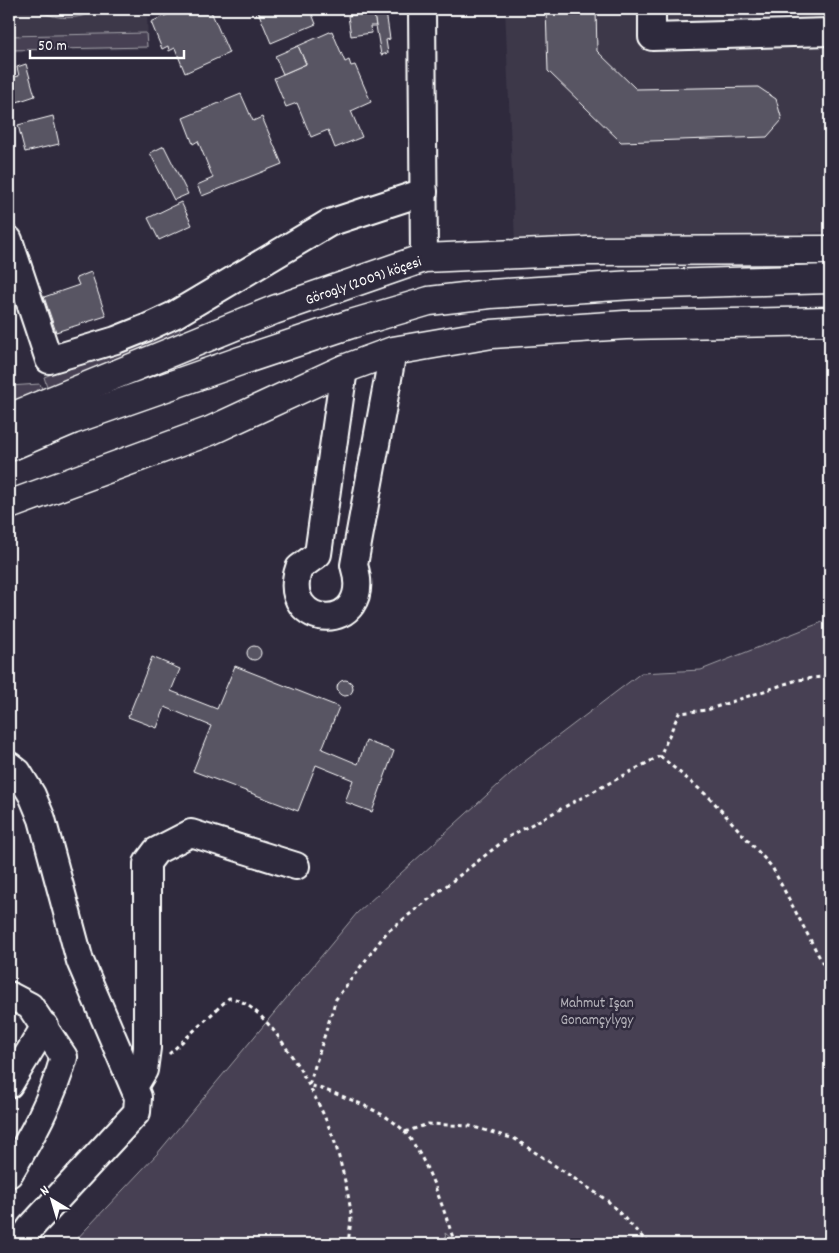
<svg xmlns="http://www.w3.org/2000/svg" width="839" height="1253" font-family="Dekko,sans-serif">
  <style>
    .built { fill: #3c3749 }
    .green { fill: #464152; stroke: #a2a0a8 }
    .building { fill: #595564; stroke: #fff }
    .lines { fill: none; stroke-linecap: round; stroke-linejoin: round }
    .minor-casing { stroke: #fff; stroke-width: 30 }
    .major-casing { stroke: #fff; stroke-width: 31 }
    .path { stroke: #fff; stroke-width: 3; stroke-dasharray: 4 4; stroke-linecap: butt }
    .minor { stroke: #2f2a3d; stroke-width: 26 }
    .major { stroke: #2f2a3d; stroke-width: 28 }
    .labels { text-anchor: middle; stroke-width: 5; stroke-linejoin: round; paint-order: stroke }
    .street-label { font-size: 15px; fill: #fff; stroke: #2f2a3d }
    .park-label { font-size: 15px; fill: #b5b3ba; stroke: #2f2a3d }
  </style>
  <rect width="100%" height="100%" fill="#2f2a3d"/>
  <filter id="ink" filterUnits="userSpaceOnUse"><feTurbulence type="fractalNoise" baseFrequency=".02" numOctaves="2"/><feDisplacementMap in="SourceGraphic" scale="10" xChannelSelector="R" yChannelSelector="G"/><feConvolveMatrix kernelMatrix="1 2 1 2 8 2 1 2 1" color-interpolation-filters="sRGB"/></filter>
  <g filter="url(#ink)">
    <g class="built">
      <path d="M 9,9 L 147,9 L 148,49 L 9,52 Z"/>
      <path d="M 505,9 L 830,9 L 830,232 L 515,244 Z"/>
    </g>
    <g class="green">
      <path d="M 36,9 L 98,9 C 79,21 54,20 36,9 Z"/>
      <path d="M 146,33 L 147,47 L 9,50 L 9,36 Z"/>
      <path d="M 178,326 L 186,344 L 50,396 L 44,377 Z"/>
      <path d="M 40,384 L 44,393 L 9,403 L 9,386 Z"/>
      <path d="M 830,619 L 830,1244 L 458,1244 L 445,1233 L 447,1244 L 72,1244 L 157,1154 L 357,913 L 520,765 L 641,673 L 701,670 Z"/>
    </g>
    <g class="building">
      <path d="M 180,9 L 210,9 L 229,53 L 185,73 L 175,48 L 169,51 L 168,46 L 162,49 L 151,22 Z"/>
      <path d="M 257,9 L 310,9 L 316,24 L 271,43 Z"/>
      <path d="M 546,9 L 596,9 L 597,51 L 636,89 L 758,87 L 776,99 L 782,120 L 767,137 L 621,142 L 548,71 Z"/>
      <path d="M 374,12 L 376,26 L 370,26 L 371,33 L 351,36 L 348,16 Z"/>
      <path d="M 386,12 L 390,39 L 386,40 L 388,53 L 381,55 L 374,14 Z"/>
      <path d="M 332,31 L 345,62 L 349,60 L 351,66 L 355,65 L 371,102 L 351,111 L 362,137 L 335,148 L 328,130 L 311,137 L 297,103 L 286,107 L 274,78 L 306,64 L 298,46 Z"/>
      <path d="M 298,46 L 306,64 L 283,74 L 275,56 Z"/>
      <path d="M 26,64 L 35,96 L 17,102 L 10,78 L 19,76 L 17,67 Z"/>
      <path d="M 241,94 L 253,121 L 262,117 L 282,164 L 202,196 L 197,185 L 213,178 L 198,141 L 193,144 L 183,118 Z"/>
      <path d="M 53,116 L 59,144 L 25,152 L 18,125 Z"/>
      <path d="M 164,146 L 188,194 L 174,200 L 150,153 Z"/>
      <path d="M 181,202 L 192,225 L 159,240 L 148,218 Z"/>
      <path d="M 91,272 L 106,316 L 56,332 L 44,297 L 79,285 L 76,278 Z"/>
      <circle cx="254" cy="653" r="7"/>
      <path d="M 152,657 L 180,669 L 171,691 L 217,709 L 235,666 L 339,707 L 322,749 L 358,764 L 366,741 L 394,751 L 372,812 L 345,802 L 353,780 L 316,765 L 298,811 L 193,771 L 211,726 L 165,707 L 157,728 L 128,717 Z"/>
      <circle cx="345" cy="688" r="8"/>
    </g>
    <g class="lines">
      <defs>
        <g id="minor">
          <path d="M 422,9 L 424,258"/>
          <path d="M 652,9 L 652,37 L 830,32"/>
          <path d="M 9,240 L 49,360 L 116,340 L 146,328 L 174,315 L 329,223 L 424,192"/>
          <path d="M 344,369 L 318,554 L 299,568 C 277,631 376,636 354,565 L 393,351"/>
          <path d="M 9,765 L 18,772 L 32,795 L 42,819 L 80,961 L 138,1097 L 137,1112 L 31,1227 L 19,1244"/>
          <path d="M 9,995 L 30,1006 L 64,1057 C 52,1100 32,1136 9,1174"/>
          <path d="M 9,1085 L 45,1026"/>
          <path d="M 135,1085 L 144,1070 L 147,1048 L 147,863 L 156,851 L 191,833 L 296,866"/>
        </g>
        <g id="major">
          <path d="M 9,418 L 274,310 L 424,258 L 588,251 L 830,250"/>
          <path d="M 9,447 L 72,420 L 240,361 L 351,324 L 429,301 L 490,294 L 633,285 L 830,279"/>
          <path d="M 9,505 L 210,431 L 344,369 L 393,351 L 492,334 L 625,325 L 830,321"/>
        </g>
      </defs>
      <use href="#minor" class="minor-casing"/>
      <use href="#major" class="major-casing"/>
      <g class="path">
        <path d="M 660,756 L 710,798 L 772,867 L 830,977"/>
        <path d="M 169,1054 L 229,998 C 270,1000 325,1110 336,1146 C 341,1165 349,1194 351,1214 C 351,1223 349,1234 348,1244"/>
        <path d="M 405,1132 L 428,1124 L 470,1126 L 515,1139 L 608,1201 L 649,1244"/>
        <path d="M 455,1244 C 444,1210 428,1160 405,1132 C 386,1111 336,1093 309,1085 L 336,999 L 387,932 L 510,836 L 660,756 L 679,713 L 707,710 L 797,680 L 830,676"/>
      </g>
      <use href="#minor" class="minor"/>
      <use href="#major" class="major"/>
    </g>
  </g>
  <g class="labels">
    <g class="street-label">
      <text transform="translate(363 280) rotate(-19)" y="5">Görogly (2009) köçesi</text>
    </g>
    <g class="park-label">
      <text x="597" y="1007">Mahmut Işan<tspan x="597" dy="17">Gonamçylygy</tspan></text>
    </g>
  </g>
  <rect width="839" height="1253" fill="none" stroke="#2f2a3d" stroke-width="30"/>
  <rect x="15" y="15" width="809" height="1223" fill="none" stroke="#fff" stroke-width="2" filter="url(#ink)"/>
  <g transform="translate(52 1200) rotate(322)" stroke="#2f2a3d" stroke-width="4" paint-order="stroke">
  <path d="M0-4L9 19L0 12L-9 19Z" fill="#ffffff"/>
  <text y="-8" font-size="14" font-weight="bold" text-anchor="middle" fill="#ffffff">N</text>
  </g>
  <path d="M30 50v8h154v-8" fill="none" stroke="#ffffff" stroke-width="2.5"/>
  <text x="38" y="50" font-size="15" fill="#ffffff" stroke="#2f2a3d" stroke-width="4" paint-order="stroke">50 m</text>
</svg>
